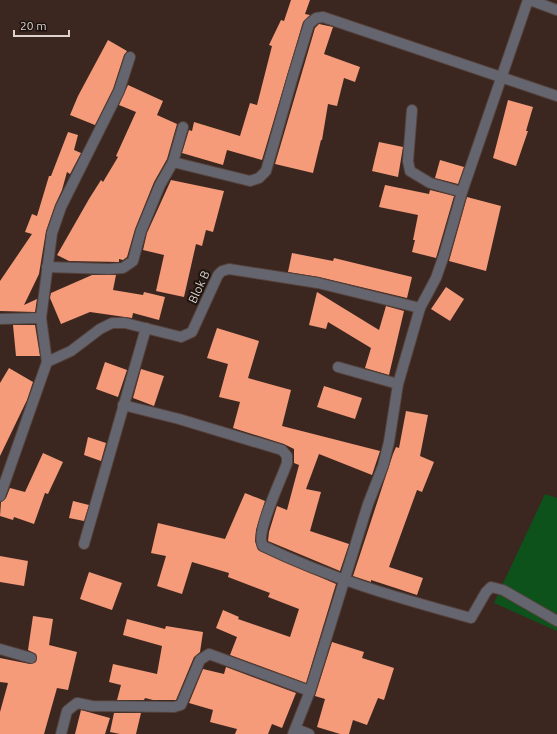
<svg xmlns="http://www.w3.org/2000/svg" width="557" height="734" font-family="Ubuntu,sans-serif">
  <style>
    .green { fill: #0d521b }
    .building { fill: #f59b79 }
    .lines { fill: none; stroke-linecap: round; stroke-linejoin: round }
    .minor-casing { stroke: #55423c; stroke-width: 12 }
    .minor { stroke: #65656f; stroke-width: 10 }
    .labels { text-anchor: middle; stroke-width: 4; stroke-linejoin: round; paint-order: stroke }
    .street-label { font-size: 12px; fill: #dfd2cd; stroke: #1c130f }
  </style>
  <rect width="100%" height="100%" fill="#3b2720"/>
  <path class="green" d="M 545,494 L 557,498 L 557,631 L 494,603 Z"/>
  <g class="building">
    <path d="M 291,0 L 310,0 L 305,14 L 310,15 L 303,22 L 262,160 L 227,150 L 223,165 L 182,153 L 189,130 L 192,131 L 194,122 L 240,136 L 250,103 L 257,105 L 272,46 L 269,45 L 281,20 L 284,21 Z"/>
    <path d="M 319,24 L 333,27 L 324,54 L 360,67 L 355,82 L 344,78 L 337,106 L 328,104 L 322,140 L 321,140 L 313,173 L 275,164 L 315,28 Z"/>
    <path d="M 108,40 L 127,51 L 124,55 L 113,89 L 95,125 L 70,115 L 78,96 Z"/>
    <path d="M 128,85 L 163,101 L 157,115 L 177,124 L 167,159 L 154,182 L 135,229 L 127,257 L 123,260 L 119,259 L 119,262 L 69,261 L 57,255 L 89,199 L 101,180 L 103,182 L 118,157 L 116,156 L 136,112 L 119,105 Z"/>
    <path d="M 508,100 L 533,107 L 526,131 L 528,131 L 516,166 L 493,158 Z"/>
    <path d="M 68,132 L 78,135 L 74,150 L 81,153 L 70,174 L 67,172 L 62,190 L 55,205 L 46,231 L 39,274 L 24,305 L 37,299 L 35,312 L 0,311 L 0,281 L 32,234 L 25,232 L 32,214 L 37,216 L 49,176 L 51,176 Z"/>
    <path d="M 379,142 L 403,147 L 398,177 L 372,171 Z"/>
    <path d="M 440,160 L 464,167 L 458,184 L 435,178 Z"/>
    <path d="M 171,180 L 224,191 L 213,232 L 206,230 L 202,246 L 196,244 L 184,297 L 156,291 L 164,255 L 143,250 L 147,233 Z"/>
    <path d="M 385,185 L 429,194 L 430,190 L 454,196 L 436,258 L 412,252 L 415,240 L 413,240 L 418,215 L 379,207 Z"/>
    <path d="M 467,197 L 501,206 L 486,271 L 449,261 Z"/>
    <path d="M 292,253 L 333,261 L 334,258 L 412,277 L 407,298 L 319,277 L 288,272 Z"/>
    <path d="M 92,275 L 116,275 L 113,290 L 143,295 L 144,292 L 165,297 L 159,320 L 133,313 L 132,318 L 90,312 L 61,324 L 50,298 L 51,293 Z"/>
    <path d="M 446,287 L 464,299 L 450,321 L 431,309 Z"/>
    <path d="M 317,292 L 379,330 L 386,306 L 404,311 L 389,375 L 365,368 L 371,348 L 328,322 L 326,329 L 309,325 Z"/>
    <path d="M 13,325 L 35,325 L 40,356 L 16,356 Z"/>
    <path d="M 217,328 L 259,341 L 248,378 L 291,390 L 282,426 L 380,451 L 372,475 L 319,454 L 306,489 L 321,492 L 310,531 L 349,544 L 340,571 L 268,541 L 269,532 L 277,506 L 287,510 L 299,465 L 294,463 L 294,449 L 284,444 L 233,428 L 240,402 L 219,397 L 228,364 L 207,358 Z"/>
    <path d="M 105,362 L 127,370 L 118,397 L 96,389 Z"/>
    <path d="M 9,368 L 33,382 L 27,400 L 0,456 L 0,383 Z"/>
    <path d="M 141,369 L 164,376 L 154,406 L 133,398 Z"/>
    <path d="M 324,386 L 362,398 L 355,419 L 317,407 Z"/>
    <path d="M 406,411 L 428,415 L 420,456 L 434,462 L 422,492 L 417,490 L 389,567 L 423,578 L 417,595 L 371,580 L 371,582 L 353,576 L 393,454 L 396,447 L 399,448 Z"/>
    <path d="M 88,437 L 106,443 L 101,461 L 84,455 Z"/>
    <path d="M 43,453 L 63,462 L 48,494 L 45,493 L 34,524 L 14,517 L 13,520 L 0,516 L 1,502 L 6,498 L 10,488 L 25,492 Z"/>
    <path d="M 245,493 L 265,501 L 256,530 L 255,541 L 258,550 L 336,584 L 306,683 L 230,655 L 237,637 L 216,628 L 223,610 L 239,617 L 238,619 L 290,637 L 299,609 L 268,597 L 270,593 L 228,577 L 229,573 L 192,562 L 182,594 L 157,586 L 166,556 L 151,553 L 158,523 L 225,539 Z"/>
    <path d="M 73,501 L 89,505 L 84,521 L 69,518 Z"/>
    <path d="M 0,556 L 28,561 L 24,586 L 0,582 Z"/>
    <path d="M 89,572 L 122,583 L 112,610 L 80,599 Z"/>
    <path d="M 33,616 L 53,619 L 49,645 L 77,652 L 68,690 L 57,688 L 44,734 L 0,734 L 0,712 L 8,683 L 0,682 L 0,658 L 30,664 L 36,662 L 37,657 L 36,654 L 28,650 Z"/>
    <path d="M 127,619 L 165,629 L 166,626 L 203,632 L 200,652 L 194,657 L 176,700 L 153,700 L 145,698 L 144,700 L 117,700 L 121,685 L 109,682 L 113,664 L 157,674 L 162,646 L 123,635 Z"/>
    <path d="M 332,642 L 364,652 L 362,658 L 394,668 L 384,700 L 378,698 L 367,725 L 353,720 L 349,734 L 340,734 L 317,727 L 325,699 L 315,696 Z"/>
    <path d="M 226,667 L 296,693 L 282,728 L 272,724 L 268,734 L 235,734 L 237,729 L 210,722 L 213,710 L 189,703 L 203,669 L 224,674 Z"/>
    <path d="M 81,710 L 110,718 L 105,734 L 75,734 Z"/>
    <path d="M 114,713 L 141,713 L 136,734 L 120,734 L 110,732 Z"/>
  </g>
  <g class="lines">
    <defs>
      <g id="minor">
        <path d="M 530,0 L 557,10"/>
        <path d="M 412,110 L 408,161 L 410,171 L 430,183 L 462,192"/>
        <path d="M 173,162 L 250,181 L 259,178 L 266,171 L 293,76 L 309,24 L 316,18 L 323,17 L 557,96"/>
        <path d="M 47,267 L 109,269 L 123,268 L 133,261 L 141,231 L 160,185 L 173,162 L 183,127"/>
        <path d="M 0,319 L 41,318"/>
        <path d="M 47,362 L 71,351 L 100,329 L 112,323 L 125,323 L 181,337 L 192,332 L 218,275 L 222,271 L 229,269 L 318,283 L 420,308"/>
        <path d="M 338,367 L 398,384"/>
        <path d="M 123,405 L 179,419 L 282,450 L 287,456 L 287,463 C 282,478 254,535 263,546 C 331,579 398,598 471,618 L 486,592 L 491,587 L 503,590 L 557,621"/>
        <path d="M 0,496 L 47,362 L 41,318 L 52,233 L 61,207 L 119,91 L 130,57"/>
        <path d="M 84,544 L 146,328"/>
        <path d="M 0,649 L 31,658"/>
        <path d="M 296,729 L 309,734"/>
        <path d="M 61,734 L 67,711 L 77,703 L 92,706 L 174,707 L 181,705 L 200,660 L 209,654 L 310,691"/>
        <path d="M 293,734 L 310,691 L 368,504 L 383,466 L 389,442 L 398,384 L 420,308 L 436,278 L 444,255 L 462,192 L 528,0"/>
      </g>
    </defs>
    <use href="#minor" class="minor-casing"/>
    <use href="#minor" class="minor"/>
  </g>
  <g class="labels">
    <g class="street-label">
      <text transform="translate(199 287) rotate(-65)" y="4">Blok B</text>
    </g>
  </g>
  <path d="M14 30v6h55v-6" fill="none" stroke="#dfd2cd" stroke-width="2"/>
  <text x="20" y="30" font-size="12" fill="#dfd2cd" stroke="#1c130f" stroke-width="3" paint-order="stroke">20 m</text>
</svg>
